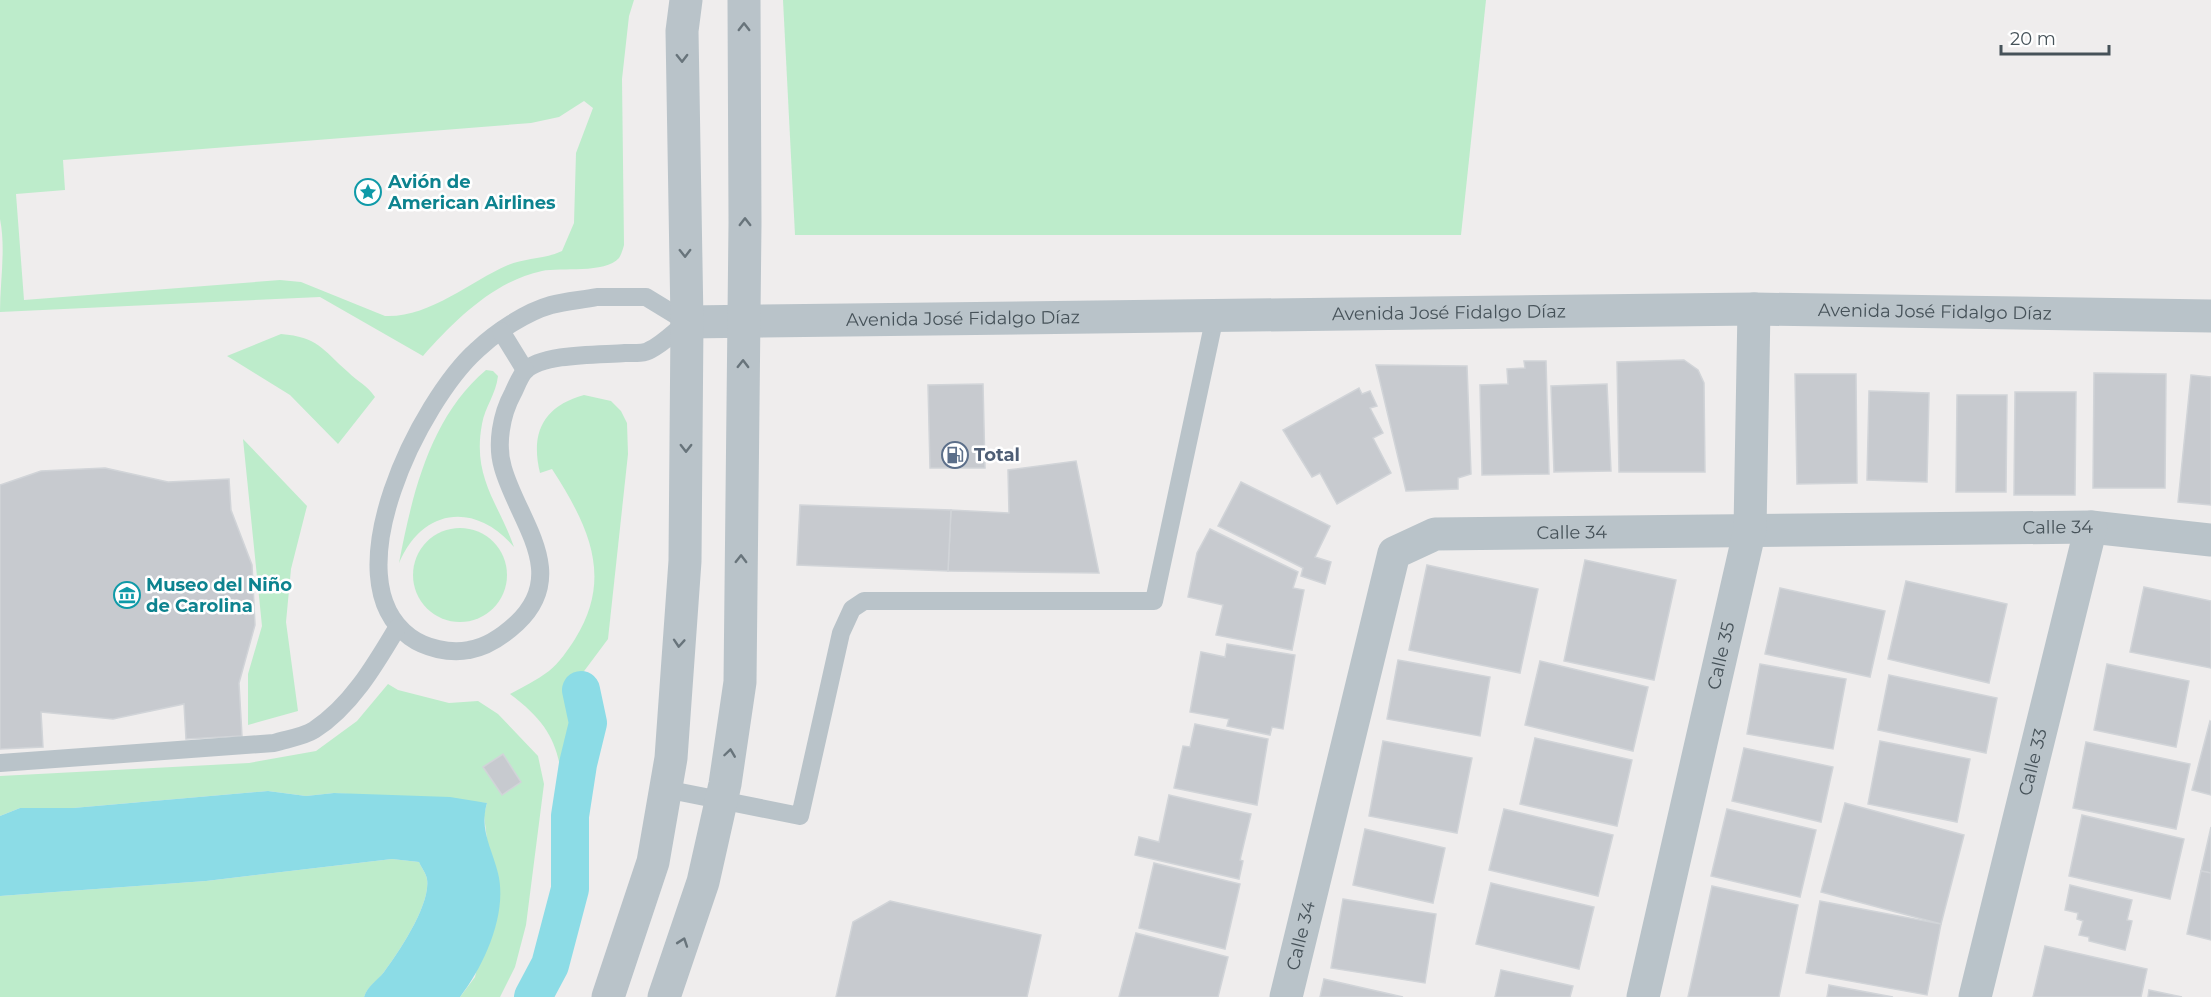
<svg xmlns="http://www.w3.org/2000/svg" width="2211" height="997" font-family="Montserrat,sans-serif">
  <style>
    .green { fill: #bdeccb; fill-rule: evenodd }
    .water { fill: #8cdce6 }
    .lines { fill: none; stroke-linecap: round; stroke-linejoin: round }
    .canal { stroke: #8cdce6; stroke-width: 38 }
    .building { fill: #c7cacf; stroke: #d1d4d8; stroke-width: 1.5 }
    .service { stroke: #b9c3c9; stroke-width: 18 }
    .minor { stroke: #b9c3c9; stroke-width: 33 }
    .tertiary { stroke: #b9c3c9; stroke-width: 33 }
    .oneway { stroke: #68747b }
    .labels { text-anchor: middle; stroke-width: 5; stroke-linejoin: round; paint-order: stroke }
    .culture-label { font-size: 18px; font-weight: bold; fill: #0d838f; stroke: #fff; text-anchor: start }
    .street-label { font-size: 18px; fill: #465259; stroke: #fff }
    .service-label { font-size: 18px; font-weight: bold; fill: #4e5e75; stroke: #fff; text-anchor: start }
  </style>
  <rect width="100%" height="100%" fill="#efeded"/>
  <g class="green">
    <path d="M 0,0 L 634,0 L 629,16 L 622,79 L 624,245 C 623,249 621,255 619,258 C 605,274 561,267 542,271 C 494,281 454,321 423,356 L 320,297 L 0,312 C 0,281 6,249 0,219 ZM 584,101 L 593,108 L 576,153 L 574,223 L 562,251 C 545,259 525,258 508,265 C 469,282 429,318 385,316 L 301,282 L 280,280 L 24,300 L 16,194 L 65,190 L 63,160 L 531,123 L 559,117 Z"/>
    <path d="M 783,0 L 1486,0 L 1461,235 L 795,235 Z"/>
    <path d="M 281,334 C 318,337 322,349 348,372 C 358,382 367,385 375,397 L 338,444 L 290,395 L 227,356 Z"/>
    <path d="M 486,370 L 493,371 L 498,376 C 496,394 485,407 482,424 C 472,477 498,502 514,547 C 476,502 423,507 399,563 C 412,495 430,417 486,370 Z"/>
    <path d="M 584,395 L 611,401 L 621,411 L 627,423 L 628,454 L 608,639 L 570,690 L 576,738 L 573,764 L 564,793 C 559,745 550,724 510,694 C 523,687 537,680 549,671 C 559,663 568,650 575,639 C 614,577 588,525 552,469 L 540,473 C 530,432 544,406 584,395 Z"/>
    <path d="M 243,439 L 307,506 L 291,569 L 286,622 L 298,711 L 248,725 L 248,674 L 262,626 Z"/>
    <circle cx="460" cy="575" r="47"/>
    <path d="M 388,684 L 398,690 L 449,703 L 478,701 L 498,714 L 538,756 L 544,784 L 526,925 L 515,967 L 500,997 L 460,997 L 475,977 L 498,874 L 488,848 L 484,815 L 487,803 L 334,793 L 306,796 L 268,791 L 73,808 L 20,808 L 0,816 L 0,776 L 249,763 L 316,751 L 357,721 Z"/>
    <path d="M 392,859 L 419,862 C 421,867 426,873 427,879 C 431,904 399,952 384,972 C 377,982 368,985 364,997 L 0,997 L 0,896 L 206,881 Z"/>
  </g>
  <path class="water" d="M 268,791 L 306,796 L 334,793 L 450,797 L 487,803 C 479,830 492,848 498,873 C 508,914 484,966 460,997 L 364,997 C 368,985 377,981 384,972 C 399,952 431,904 427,879 C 426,873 421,867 419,862 L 392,859 L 206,881 L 0,896 L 0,816 L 20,808 L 73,808 Z"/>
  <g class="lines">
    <path class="canal" d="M 533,997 L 550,965 L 570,889 L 570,816 L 578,764 L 588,723 L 581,690"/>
  </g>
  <g class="building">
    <path d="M 1684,360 L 1698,370 L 1704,383 L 1705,472 L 1619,472 L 1617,362 Z"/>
    <path d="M 1524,361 L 1546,361 L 1549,474 L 1482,475 L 1480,385 L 1508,384 L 1507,369 L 1525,368 Z"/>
    <path d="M 1376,365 L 1467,366 L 1471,474 L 1458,478 L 1458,489 L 1406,491 Z"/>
    <path d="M 2094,373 L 2166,374 L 2165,488 L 2093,488 Z"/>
    <path d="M 1795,374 L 1856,374 L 1857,483 L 1797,484 Z"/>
    <path d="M 2191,375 L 2211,377 L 2211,505 L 2178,502 Z"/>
    <path d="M 983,384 L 985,468 L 930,468 L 928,385 Z"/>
    <path d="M 1607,384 L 1611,471 L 1554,472 L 1551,386 Z"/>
    <path d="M 1359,388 L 1362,394 L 1370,391 L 1377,406 L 1370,408 L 1383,433 L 1373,438 L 1391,473 L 1337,504 L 1320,473 L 1312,477 L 1283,430 Z"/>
    <path d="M 1869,391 L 1929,393 L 1927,482 L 1867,480 Z"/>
    <path d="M 2015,392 L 2076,392 L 2075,495 L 2014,495 Z"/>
    <path d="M 1957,395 L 2007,395 L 2006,492 L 1956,492 Z"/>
    <path d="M 1076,461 L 1099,573 L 948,571 L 951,510 L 1009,513 L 1008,470 Z"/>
    <path d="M 105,468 L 168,482 L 229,479 L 231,510 L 252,565 L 255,625 L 239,683 L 242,736 L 186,739 L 184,704 L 113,719 L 41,712 L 43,747 L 0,749 L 0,485 L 41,471 Z"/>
    <path d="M 1241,482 L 1330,526 L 1315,557 L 1331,562 L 1325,584 L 1301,576 L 1303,568 L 1218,526 Z"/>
    <path d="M 800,505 L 951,510 L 948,571 L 797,565 Z"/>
    <path d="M 1210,529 L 1298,572 L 1293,588 L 1304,590 L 1292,650 L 1216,635 L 1223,605 L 1188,597 L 1197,553 Z"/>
    <path d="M 1585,560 L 1676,580 L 1654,680 L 1564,661 Z"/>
    <path d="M 1427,565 L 1538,589 L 1520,673 L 1409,650 Z"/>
    <path d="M 1906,581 L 2007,604 L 1989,683 L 1888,659 Z"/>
    <path d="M 2144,587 L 2211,601 L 2211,668 L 2130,652 Z"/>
    <path d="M 1780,588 L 1885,611 L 1870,677 L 1765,654 Z"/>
    <path d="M 1227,644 L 1295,655 L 1283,729 L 1272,727 L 1270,735 L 1227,726 L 1229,719 L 1190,712 L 1201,652 L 1225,657 Z"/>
    <path d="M 1398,660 L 1490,677 L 1480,736 L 1387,719 Z"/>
    <path d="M 1540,661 L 1648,687 L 1633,751 L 1525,725 Z"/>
    <path d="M 1760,664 L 1846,679 L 1833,749 L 1747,734 Z"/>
    <path d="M 2107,664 L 2189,681 L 2176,747 L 2094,730 Z"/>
    <path d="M 1889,675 L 1997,698 L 1986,753 L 1878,730 Z"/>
    <path d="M 2210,721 L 2211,722 L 2211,795 L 2192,790 Z"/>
    <path d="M 1195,724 L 1268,739 L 1257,805 L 1174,788 L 1183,746 L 1190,747 Z"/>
    <path d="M 1535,738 L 1632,760 L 1617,826 L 1520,804 Z"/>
    <path d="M 1383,741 L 1472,758 L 1457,833 L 1369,816 Z"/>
    <path d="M 1880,741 L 1970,759 L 1957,822 L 1868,804 Z"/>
    <path d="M 2086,742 L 2190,764 L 2176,829 L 2073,808 Z"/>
    <path d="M 1744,748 L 1833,767 L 1821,822 L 1732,801 Z"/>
    <path d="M 503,754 L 521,782 L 502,795 L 483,767 Z"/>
    <path d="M 1169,795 L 1251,814 L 1240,860 L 1243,861 L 1239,879 L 1135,855 L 1139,837 L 1159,842 Z"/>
    <path d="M 1845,803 L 1964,835 L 1941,924 L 1821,892 Z"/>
    <path d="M 1504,809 L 1613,835 L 1598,896 L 1489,870 Z"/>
    <path d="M 1727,809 L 1816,830 L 1800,897 L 1711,876 Z"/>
    <path d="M 2082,815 L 2184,839 L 2170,899 L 2069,876 Z"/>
    <path d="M 2211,827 L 2211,873 L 2201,871 Z"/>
    <path d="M 1365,829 L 1445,848 L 1433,903 L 1353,885 Z"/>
    <path d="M 1154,863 L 1240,884 L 1225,949 L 1139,928 Z"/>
    <path d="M 2201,871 L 2211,873 L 2211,940 L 2187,934 Z"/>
    <path d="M 1491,883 L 1594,907 L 1579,969 L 1476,944 Z"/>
    <path d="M 2070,885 L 2132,900 L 2127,920 L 2132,921 L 2125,950 L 2089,941 L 2089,937 L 2079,935 L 2083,921 L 2077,919 L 2078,913 L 2065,910 Z"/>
    <path d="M 1712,886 L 1798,905 L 1779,997 L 1688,997 Z"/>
    <path d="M 1343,899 L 1436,914 L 1425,983 L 1331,968 Z"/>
    <path d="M 890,901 L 1041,935 L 1027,997 L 836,997 L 853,922 Z"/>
    <path d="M 1820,901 L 1941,924 L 1927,995 L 1806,973 Z"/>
    <path d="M 1136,933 L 1228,957 L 1218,997 L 1119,997 Z"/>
    <path d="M 2045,946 L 2147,969 L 2141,997 L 2033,997 Z"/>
    <path d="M 1501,970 L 1573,986 L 1570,997 L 1495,997 Z"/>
    <path d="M 1324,979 L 1403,997 L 1320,997 Z"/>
    <path d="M 1829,985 L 1893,997 L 1827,997 Z"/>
    <path d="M 2149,990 L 2182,997 L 2148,997 Z"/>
  </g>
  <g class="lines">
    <g class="service">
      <path d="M 597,297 L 646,297 L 687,322 C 675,331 663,344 650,350 C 644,354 632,353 625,353 C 601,355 542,353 525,371 C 520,376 516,387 513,393 C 501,415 496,445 503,468 C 518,521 570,573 517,623 C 503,636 488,647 469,650 C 450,654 425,648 410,637 C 330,579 421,400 477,350 C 496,332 526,312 551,305 C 566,301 582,300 597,297 Z"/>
      <path d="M 501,331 L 525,370"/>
      <path d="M 0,763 L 274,743 C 286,739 303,737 314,730 C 351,706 375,665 397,628"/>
      <path d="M 665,789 L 800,816 L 841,633 L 852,609 L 864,601 L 1154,601 L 1215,316"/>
    </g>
    <g class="minor">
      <path id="s1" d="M 1286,997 L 1394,553 L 1435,534 L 2091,527 L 2211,540"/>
      <path id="s2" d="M 1643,997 L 1750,529 L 1754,309"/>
      <path id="s3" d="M 1975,997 L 2091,527"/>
    </g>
    <g class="tertiary">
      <path id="s4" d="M 687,322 L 1754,309 L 2211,316"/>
      <path d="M 608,997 L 653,862 L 671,758 L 685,561 L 687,322 L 682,31 L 686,0"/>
      <path d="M 664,997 L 703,882 L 725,784 L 740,682 L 745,223 L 744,0"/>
    </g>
  </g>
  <defs><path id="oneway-chevron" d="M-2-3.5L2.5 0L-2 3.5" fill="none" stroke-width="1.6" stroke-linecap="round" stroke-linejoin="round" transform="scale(1.5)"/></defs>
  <g class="oneway">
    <use href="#oneway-chevron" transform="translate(744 27) rotate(-90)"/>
    <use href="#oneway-chevron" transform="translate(682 58) rotate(89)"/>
    <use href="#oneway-chevron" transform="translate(745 222) rotate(-90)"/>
    <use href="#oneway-chevron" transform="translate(685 253) rotate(89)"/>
    <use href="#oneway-chevron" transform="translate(743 364) rotate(-89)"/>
    <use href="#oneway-chevron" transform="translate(686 448) rotate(90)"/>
    <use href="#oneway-chevron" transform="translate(741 559) rotate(-89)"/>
    <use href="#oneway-chevron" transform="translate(679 643) rotate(94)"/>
    <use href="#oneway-chevron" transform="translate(730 753) rotate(-82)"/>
    <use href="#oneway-chevron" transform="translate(683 942) rotate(-71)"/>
  </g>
  <defs>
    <symbol id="sight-ring" viewBox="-11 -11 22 22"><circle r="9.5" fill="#fff" stroke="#0f9aa8" stroke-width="1.5"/><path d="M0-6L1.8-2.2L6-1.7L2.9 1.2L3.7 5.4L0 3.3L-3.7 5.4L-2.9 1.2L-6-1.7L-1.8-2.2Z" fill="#0f9aa8"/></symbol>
    <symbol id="fuel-ring" viewBox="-11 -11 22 22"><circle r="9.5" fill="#fff" stroke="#5c6f8a" stroke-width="1.5"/><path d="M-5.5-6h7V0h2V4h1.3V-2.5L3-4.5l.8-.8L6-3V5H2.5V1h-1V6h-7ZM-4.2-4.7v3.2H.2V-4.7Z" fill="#5c6f8a"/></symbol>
    <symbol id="museum-ring" viewBox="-11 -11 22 22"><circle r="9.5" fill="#fff" stroke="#0f9aa8" stroke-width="1.5"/><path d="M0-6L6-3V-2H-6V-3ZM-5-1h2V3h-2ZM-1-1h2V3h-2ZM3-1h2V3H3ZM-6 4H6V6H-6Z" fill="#0f9aa8"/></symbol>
  </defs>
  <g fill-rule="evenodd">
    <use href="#sight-ring" x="353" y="177" width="30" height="30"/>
    <use href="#fuel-ring" x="940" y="440" width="30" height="30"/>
    <use href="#museum-ring" x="112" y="580" width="30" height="30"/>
  </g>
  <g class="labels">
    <g class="culture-label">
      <text x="388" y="188">Avión de<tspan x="388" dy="21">American Airlines</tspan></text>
      <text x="146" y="591">Museo del Niño<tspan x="146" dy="21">de Carolina</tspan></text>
    </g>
    <g class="street-label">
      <text dy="6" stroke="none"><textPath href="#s4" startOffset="1248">Avenida José Fidalgo Díaz</textPath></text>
      <text dy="6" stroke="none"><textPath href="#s4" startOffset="762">Avenida José Fidalgo Díaz</textPath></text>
      <text dy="6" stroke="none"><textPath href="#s4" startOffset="276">Avenida José Fidalgo Díaz</textPath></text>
      <text dy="6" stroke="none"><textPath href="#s1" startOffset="1125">Calle 34</textPath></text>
      <text dy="6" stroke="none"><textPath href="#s1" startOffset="639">Calle 34</textPath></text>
      <text dy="6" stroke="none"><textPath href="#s2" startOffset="350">Calle 35</textPath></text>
      <text dy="6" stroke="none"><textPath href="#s3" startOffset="242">Calle 33</textPath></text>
      <text dy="6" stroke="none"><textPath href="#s1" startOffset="63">Calle 34</textPath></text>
    </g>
    <g class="service-label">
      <text x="974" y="461">Total</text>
    </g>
  </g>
  <path d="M2001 45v9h108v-9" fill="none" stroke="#465259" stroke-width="3"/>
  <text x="2010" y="45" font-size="18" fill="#465259" stroke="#ffffff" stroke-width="4.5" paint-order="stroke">20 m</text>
</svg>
